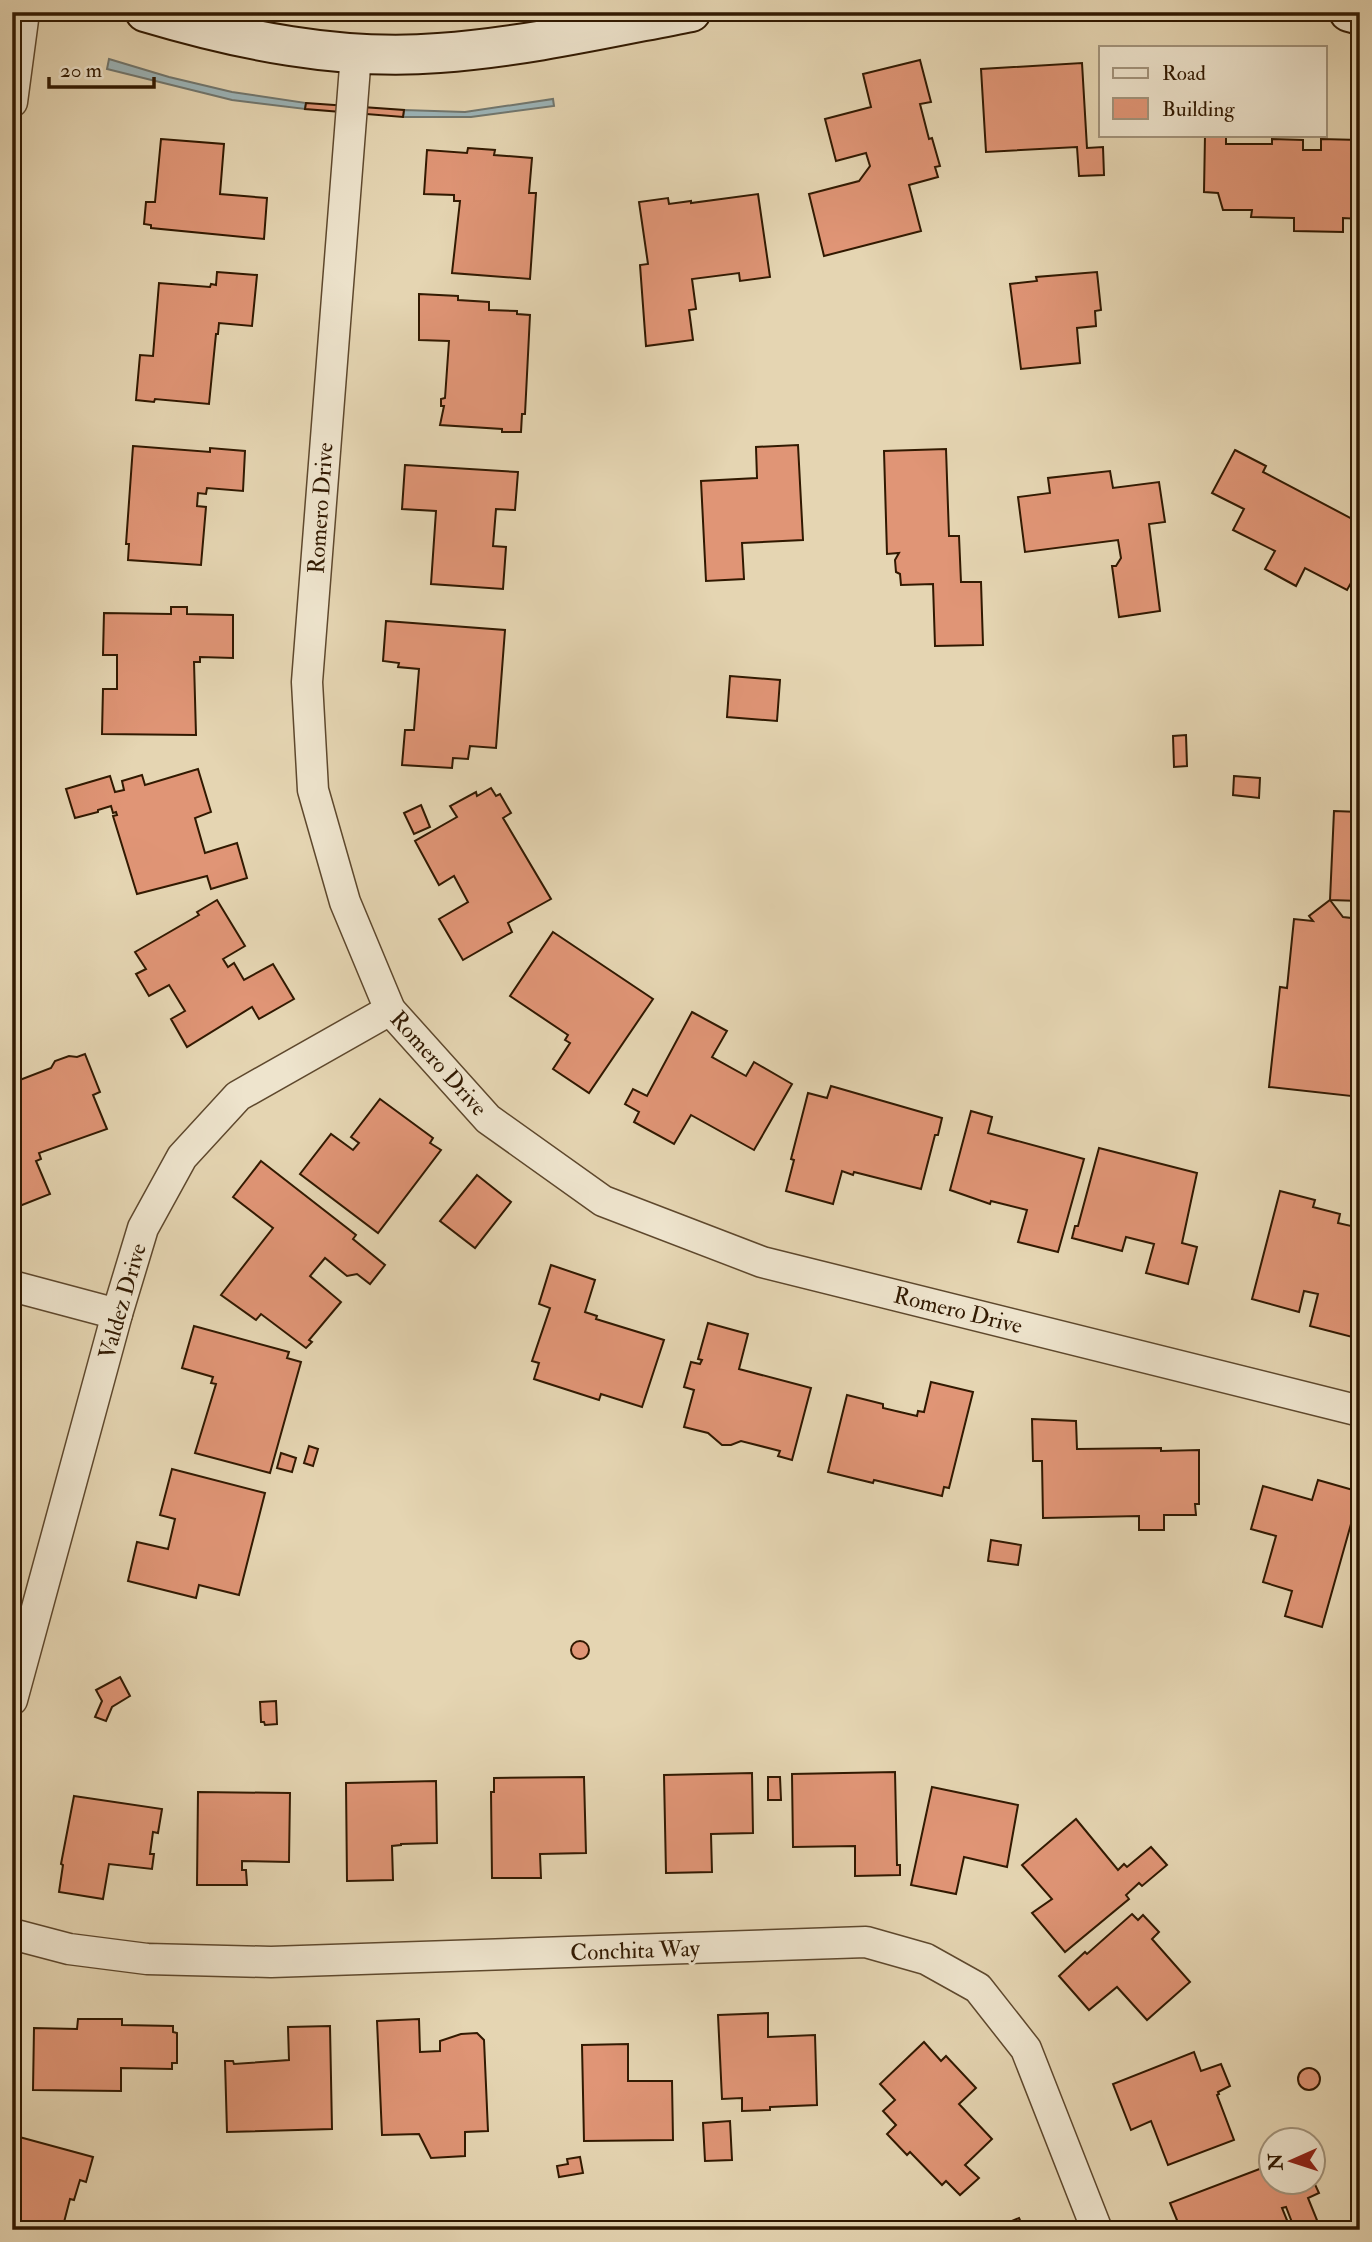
<svg xmlns="http://www.w3.org/2000/svg" width="1372" height="2242" font-family="'IM FELL Double Pica',serif">
  <style>
    .water { fill: #9cb5b9; stroke: #71776f; stroke-width: 2 }
    .building { fill: #e09576; stroke: #311901; stroke-width: 2 }
    .lines { fill: none; stroke-linecap: round; stroke-linejoin: round }
    .minor-casing { stroke: #5e482d; stroke-width: 33 }
    .secondary-casing { stroke: #311901; stroke-width: 42 }
    .minor { stroke: #eee4cd; stroke-width: 30 }
    .secondary { stroke: #eee4cd; stroke-width: 38 }
    .labels { text-anchor: middle; stroke-width: 6; stroke-linejoin: round; paint-order: stroke }
    .street-label { font-size: 23px; fill: #311901; stroke: #eee4cd }
  </style>
  <rect width="100%" height="100%" fill="#e5d5b2"/>
  <filter id="stains"><feTurbulence type="fractalNoise" baseFrequency=".00286" numOctaves="4"/><feColorMatrix values="0 0 0 0 .2 0 0 0 0 .09 0 0 0 0 .02 0 0 0 .5 -.17"/></filter>
  <radialGradient id="worn" r=".72"><stop offset=".6" stop-color="#630" stop-opacity="0"/><stop offset="1" stop-color="#630" stop-opacity=".3"/></radialGradient>
  <g class="water">
    <path d="M 109,59 L 169,77 L 232,92 L 306,103 L 305,109 L 232,100 L 107,69 Z"/>
    <path d="M 553,99 L 554,106 L 471,117 L 403,117 L 404,110 L 465,112 Z"/>
  </g>
  <g class="building">
    <path d="M 920,60 L 931,102 L 920,104 L 929,139 L 932,138 L 940,166 L 935,167 L 938,177 L 909,185 L 921,231 L 824,256 L 809,194 L 859,181 L 870,166 L 866,153 L 836,161 L 825,119 L 871,107 L 863,74 Z"/>
    <path d="M 1082,63 L 1087,148 L 1103,147 L 1104,175 L 1079,176 L 1077,147 L 986,152 L 981,69 Z"/>
    <path d="M 306,103 L 404,110 L 403,117 L 305,109 Z"/>
    <path d="M 1205,135 L 1226,135 L 1226,144 L 1272,144 L 1272,139 L 1303,140 L 1303,150 L 1321,150 L 1321,139 L 1360,140 L 1360,219 L 1343,218 L 1343,232 L 1294,231 L 1294,218 L 1251,217 L 1252,210 L 1223,210 L 1218,193 L 1204,192 Z"/>
    <path d="M 161,139 L 224,144 L 220,194 L 267,198 L 264,239 L 151,228 L 151,225 L 144,224 L 146,202 L 155,202 Z"/>
    <path d="M 468,148 L 495,150 L 494,155 L 532,158 L 529,193 L 536,193 L 530,279 L 452,273 L 460,201 L 454,201 L 454,195 L 424,194 L 427,150 L 467,153 Z"/>
    <path d="M 758,194 L 770,277 L 740,281 L 739,273 L 692,279 L 696,309 L 689,310 L 693,340 L 646,346 L 640,265 L 648,264 L 639,202 L 668,198 L 669,204 L 691,201 L 691,203 Z"/>
    <path d="M 217,272 L 257,275 L 252,326 L 219,323 L 218,334 L 216,334 L 209,404 L 155,399 L 154,402 L 136,400 L 140,355 L 153,356 L 159,283 L 210,287 L 211,284 L 216,285 Z"/>
    <path d="M 1097,272 L 1101,310 L 1095,311 L 1096,326 L 1077,328 L 1080,363 L 1021,369 L 1010,284 L 1037,281 L 1036,277 Z"/>
    <path d="M 419,294 L 458,296 L 458,300 L 489,302 L 489,310 L 517,311 L 517,314 L 530,315 L 525,414 L 522,414 L 521,432 L 502,432 L 502,429 L 440,425 L 444,406 L 441,406 L 441,399 L 445,398 L 449,341 L 419,340 Z"/>
    <path d="M 798,445 L 803,540 L 742,543 L 744,579 L 706,581 L 701,481 L 757,478 L 756,447 Z"/>
    <path d="M 133,446 L 210,452 L 210,448 L 245,451 L 243,491 L 207,488 L 206,494 L 198,493 L 197,506 L 206,507 L 201,565 L 128,560 L 129,544 L 126,544 Z"/>
    <path d="M 946,449 L 949,536 L 959,536 L 961,582 L 981,582 L 983,645 L 935,646 L 933,584 L 901,585 L 900,574 L 896,572 L 895,560 L 899,553 L 887,554 L 884,451 Z"/>
    <path d="M 1235,450 L 1266,466 L 1263,472 L 1360,523 L 1360,567 L 1347,590 L 1305,568 L 1296,586 L 1265,569 L 1275,551 L 1233,530 L 1244,509 L 1212,493 Z"/>
    <path d="M 405,465 L 518,472 L 515,510 L 496,509 L 493,546 L 506,547 L 503,589 L 431,584 L 436,511 L 402,509 Z"/>
    <path d="M 1110,471 L 1113,488 L 1159,482 L 1165,522 L 1149,524 L 1160,611 L 1119,617 L 1112,566 L 1116,566 L 1121,558 L 1118,540 L 1025,552 L 1018,497 L 1050,493 L 1048,478 Z"/>
    <path d="M 171,607 L 187,607 L 187,614 L 233,615 L 233,658 L 200,657 L 200,662 L 194,662 L 196,735 L 102,734 L 103,689 L 117,689 L 117,655 L 103,655 L 104,613 L 171,614 Z"/>
    <path d="M 386,621 L 505,630 L 496,748 L 470,746 L 468,759 L 453,758 L 452,768 L 402,765 L 405,730 L 414,730 L 419,669 L 398,667 L 399,663 L 383,661 Z"/>
    <path d="M 730,676 L 780,680 L 777,721 L 727,717 Z"/>
    <path d="M 1186,735 L 1187,766 L 1174,767 L 1173,736 Z"/>
    <path d="M 198,769 L 211,812 L 195,818 L 205,853 L 237,843 L 247,878 L 211,889 L 207,876 L 137,894 L 113,816 L 117,815 L 116,812 L 113,813 L 111,806 L 98,810 L 98,812 L 75,818 L 66,789 L 110,776 L 115,792 L 124,790 L 122,781 L 142,775 L 145,785 Z"/>
    <path d="M 1234,776 L 1260,778 L 1259,798 L 1233,795 Z"/>
    <path d="M 491,788 L 496,796 L 500,794 L 511,813 L 503,818 L 551,899 L 508,923 L 512,932 L 463,960 L 439,919 L 468,902 L 454,876 L 439,885 L 415,841 L 457,817 L 450,806 L 476,792 L 477,796 Z"/>
    <path d="M 421,805 L 430,827 L 414,834 L 404,813 Z"/>
    <path d="M 1334,811 L 1360,812 L 1360,901 L 1330,900 Z"/>
    <path d="M 217,900 L 245,946 L 223,959 L 228,967 L 234,963 L 244,980 L 273,964 L 294,999 L 259,1019 L 252,1007 L 187,1047 L 171,1019 L 185,1011 L 169,985 L 149,996 L 136,974 L 146,969 L 135,952 L 199,915 L 197,912 Z"/>
    <path d="M 1330,900 L 1343,917 L 1360,919 L 1360,1011 L 1351,1096 L 1269,1087 L 1280,987 L 1287,988 L 1294,919 L 1313,921 L 1309,916 Z"/>
    <path d="M 553,932 L 653,999 L 589,1093 L 553,1069 L 570,1043 L 565,1040 L 568,1035 L 510,996 Z"/>
    <path d="M 692,1012 L 727,1031 L 712,1057 L 746,1076 L 754,1062 L 792,1084 L 754,1150 L 691,1115 L 674,1144 L 634,1122 L 639,1112 L 625,1104 L 633,1089 L 647,1096 Z"/>
    <path d="M 85,1054 L 100,1092 L 93,1095 L 107,1129 L 39,1153 L 41,1159 L 36,1161 L 50,1194 L 12,1209 L 12,1083 L 51,1068 L 55,1061 L 69,1056 L 77,1057 Z"/>
    <path d="M 831,1086 L 942,1118 L 938,1135 L 935,1135 L 921,1189 L 854,1172 L 853,1175 L 842,1171 L 833,1204 L 786,1191 L 794,1160 L 791,1159 L 808,1093 L 827,1098 Z"/>
    <path d="M 380,1099 L 433,1138 L 430,1143 L 441,1150 L 378,1233 L 300,1174 L 331,1134 L 353,1150 L 359,1143 L 351,1137 Z"/>
    <path d="M 971,1111 L 992,1117 L 988,1133 L 1084,1159 L 1058,1252 L 1018,1242 L 1027,1210 L 991,1201 L 990,1204 L 950,1190 Z"/>
    <path d="M 1099,1148 L 1197,1173 L 1182,1243 L 1197,1247 L 1188,1284 L 1146,1273 L 1154,1244 L 1126,1237 L 1122,1251 L 1072,1238 L 1075,1226 L 1078,1226 Z"/>
    <path d="M 261,1161 L 356,1235 L 353,1239 L 385,1265 L 370,1284 L 357,1274 L 347,1276 L 325,1258 L 310,1276 L 341,1302 L 309,1340 L 312,1342 L 306,1348 L 261,1314 L 256,1320 L 221,1295 L 273,1228 L 233,1197 Z"/>
    <path d="M 477,1175 L 511,1202 L 475,1248 L 440,1221 Z"/>
    <path d="M 1280,1191 L 1315,1200 L 1313,1207 L 1340,1214 L 1338,1223 L 1360,1228 L 1360,1339 L 1310,1326 L 1318,1294 L 1304,1291 L 1299,1312 L 1252,1299 Z"/>
    <path d="M 551,1265 L 595,1280 L 585,1312 L 597,1316 L 596,1319 L 664,1340 L 642,1407 L 601,1394 L 599,1400 L 534,1379 L 539,1363 L 532,1361 L 550,1308 L 539,1304 Z"/>
    <path d="M 708,1323 L 748,1334 L 739,1369 L 811,1388 L 792,1460 L 778,1456 L 780,1451 L 741,1441 L 731,1445 L 722,1445 L 708,1433 L 684,1427 L 694,1390 L 684,1387 L 691,1362 L 700,1364 L 702,1360 L 698,1359 Z"/>
    <path d="M 194,1326 L 289,1352 L 287,1358 L 301,1362 L 270,1473 L 195,1453 L 216,1384 L 211,1383 L 213,1377 L 182,1368 Z"/>
    <path d="M 931,1382 L 973,1392 L 949,1488 L 944,1487 L 942,1496 L 874,1480 L 873,1483 L 828,1472 L 847,1395 L 883,1404 L 883,1408 L 917,1416 L 918,1411 L 924,1412 Z"/>
    <path d="M 1032,1419 L 1076,1421 L 1077,1449 L 1161,1448 L 1161,1451 L 1199,1450 L 1199,1504 L 1195,1504 L 1196,1515 L 1164,1515 L 1164,1530 L 1139,1530 L 1139,1516 L 1043,1518 L 1042,1461 L 1033,1461 Z"/>
    <path d="M 309,1446 L 318,1449 L 313,1466 L 304,1463 Z"/>
    <path d="M 281,1453 L 296,1458 L 292,1472 L 277,1468 Z"/>
    <path d="M 172,1469 L 265,1493 L 239,1595 L 199,1585 L 196,1598 L 128,1581 L 137,1542 L 168,1549 L 175,1519 L 160,1515 Z"/>
    <path d="M 1318,1480 L 1360,1492 L 1322,1627 L 1285,1616 L 1292,1591 L 1263,1582 L 1276,1536 L 1251,1529 L 1263,1486 L 1312,1500 Z"/>
    <path d="M 991,1540 L 1021,1545 L 1018,1565 L 988,1561 Z"/>
    <circle cx="580" cy="1650" r="9"/>
    <path d="M 120,1677 L 130,1696 L 112,1707 L 106,1721 L 95,1717 L 102,1701 L 96,1690 Z"/>
    <path d="M 276,1701 L 277,1724 L 265,1725 L 264,1722 L 261,1722 L 260,1702 Z"/>
    <path d="M 895,1772 L 897,1865 L 900,1865 L 900,1875 L 855,1876 L 855,1846 L 793,1847 L 792,1774 Z"/>
    <path d="M 752,1773 L 753,1833 L 711,1834 L 712,1872 L 666,1873 L 664,1775 Z"/>
    <path d="M 584,1777 L 586,1853 L 540,1854 L 541,1878 L 492,1878 L 491,1792 L 494,1792 L 494,1778 Z"/>
    <path d="M 768,1777 L 780,1777 L 781,1800 L 768,1800 Z"/>
    <path d="M 436,1781 L 437,1843 L 401,1844 L 401,1845 L 392,1846 L 393,1880 L 347,1881 L 346,1783 Z"/>
    <path d="M 932,1787 L 1018,1805 L 1007,1867 L 964,1857 L 956,1894 L 911,1885 Z"/>
    <path d="M 198,1792 L 290,1793 L 289,1862 L 242,1861 L 242,1870 L 246,1870 L 247,1885 L 197,1885 Z"/>
    <path d="M 74,1796 L 162,1809 L 158,1833 L 153,1832 L 150,1854 L 154,1854 L 152,1869 L 109,1864 L 103,1899 L 59,1892 L 63,1865 L 61,1864 Z"/>
    <path d="M 1076,1819 L 1118,1870 L 1124,1864 L 1127,1867 L 1151,1847 L 1167,1865 L 1142,1886 L 1139,1883 L 1126,1895 L 1129,1899 L 1065,1952 L 1032,1913 L 1052,1899 L 1022,1865 Z"/>
    <path d="M 1132,1914 L 1138,1920 L 1143,1915 L 1159,1932 L 1152,1939 L 1190,1982 L 1147,2020 L 1117,1987 L 1089,2010 L 1059,1976 L 1085,1952 L 1087,1954 Z"/>
    <path d="M 768,2013 L 768,2037 L 815,2035 L 817,2105 L 770,2107 L 770,2110 L 742,2111 L 742,2098 L 722,2099 L 718,2015 Z"/>
    <path d="M 78,2019 L 122,2019 L 122,2025 L 173,2026 L 173,2032 L 177,2033 L 177,2063 L 172,2063 L 172,2069 L 121,2068 L 121,2091 L 33,2090 L 34,2028 L 77,2029 Z"/>
    <path d="M 419,2019 L 420,2052 L 440,2051 L 440,2041 L 461,2034 L 477,2033 L 484,2040 L 488,2131 L 465,2132 L 465,2156 L 431,2158 L 419,2134 L 382,2135 L 377,2021 Z"/>
    <path d="M 330,2026 L 332,2129 L 227,2132 L 225,2061 L 233,2061 L 234,2064 L 289,2060 L 288,2027 Z"/>
    <path d="M 924,2042 L 941,2061 L 946,2056 L 976,2088 L 959,2104 L 992,2139 L 965,2165 L 979,2178 L 960,2195 L 946,2181 L 942,2185 L 910,2152 L 907,2155 L 887,2134 L 896,2125 L 883,2111 L 895,2100 L 880,2084 Z"/>
    <path d="M 628,2044 L 628,2081 L 672,2081 L 673,2140 L 584,2141 L 582,2045 Z"/>
    <path d="M 1194,2052 L 1201,2071 L 1221,2064 L 1230,2086 L 1218,2092 L 1219,2094 L 1217,2095 L 1234,2140 L 1168,2165 L 1151,2121 L 1131,2130 L 1113,2084 Z"/>
    <circle cx="1309" cy="2079" r="11"/>
    <path d="M 730,2121 L 732,2160 L 705,2161 L 703,2123 Z"/>
    <path d="M 12,2135 L 93,2157 L 86,2182 L 80,2180 L 74,2200 L 70,2199 L 62,2230 L 12,2229 Z"/>
    <path d="M 580,2157 L 583,2173 L 559,2177 L 557,2166 L 568,2164 L 567,2159 Z"/>
    <path d="M 1270,2165 L 1270,2182 L 1312,2182 L 1312,2178 L 1319,2193 L 1308,2198 L 1321,2230 L 1295,2230 L 1286,2207 L 1282,2208 L 1291,2230 L 1181,2230 L 1170,2203 Z"/>
    <path d="M 1019,2218 L 1024,2230 L 991,2230 Z"/>
  </g>
  <g class="lines">
    <defs>
      <g id="minor">
        <path d="M 356,54 L 307,682 L 313,790 L 345,902 L 390,1010 L 488,1119 L 603,1201 L 762,1262 L 1360,1411"/>
        <path d="M 12,102 L 24,12"/>
        <path d="M 12,1286 L 117,1314"/>
        <path d="M 12,1700 L 117,1314 L 143,1228 L 182,1157 L 238,1096 L 390,1010"/>
        <path d="M 12,1934 L 69,1949 L 147,1959 L 271,1962 L 866,1942 L 926,1959 L 978,1988 L 1026,2049 L 1097,2230"/>
      </g>
      <g id="secondary">
        <path d="M 145,12 C 239,40 340,61 439,53 C 524,47 607,28 691,12"/>
        <path d="M 1349,12 L 1360,15"/>
      </g>
    </defs>
    <use href="#minor" class="minor-casing"/>
    <use href="#secondary" class="secondary-casing"/>
    <use href="#minor" class="minor"/>
    <use href="#secondary" class="secondary"/>
  </g>
  <g class="labels">
    <g class="street-label">
      <text transform="translate(320 508) rotate(-86)" y="8">Romero Drive</text>
      <text transform="translate(439 1063) rotate(48)" y="8">Romero Drive</text>
      <text transform="translate(122 1301) rotate(-74)" y="8">Valdez Drive</text>
      <text transform="translate(958 1310) rotate(14)" y="8">Romero Drive</text>
      <text transform="translate(635 1950) rotate(-2)" y="8">Conchita Way</text>
    </g>
  </g>
  <rect width="1372" height="2242" fill="none" stroke="#e5d5b2" stroke-width="42"/>
  <rect x="14" y="14" width="1344" height="2214" fill="none" stroke="#311901" stroke-width="3.5"/>
  <rect x="21" y="21" width="1330" height="2200" fill="none" stroke="#311901" stroke-width="2"/>
  <rect x="1099" y="46" width="228" height="91" fill="#eee4cd" stroke="#a2937b" stroke-width="2"/>
  <rect x="1113" y="68" width="35" height="10" fill="#eee4cd" stroke="#a2937b" stroke-width="2"/>
  <text x="1162" y="80" font-size="21" fill="#311901">Road</text>
  <rect x="1113" y="98" width="35" height="21" fill="#e09576" stroke="#a2937b" stroke-width="2"/>
  <text x="1162" y="116" font-size="21" fill="#311901">Building</text>
  <g transform="translate(1292 2161) rotate(267)"><circle r="33" fill="#eee4cd" stroke="#a2937b" stroke-width="2"/>
  <path d="M0-5L12 26L0 18L-12 26Z" fill="#8f2418"/>
  <text y="-10" font-size="19" font-weight="bold" text-anchor="middle" fill="#311901">N</text>
  </g>
  <path d="M49 77v10h105v-10" fill="none" stroke="#311901" stroke-width="3.5"/>
  <text x="60" y="77" font-size="21" fill="#311901" stroke="#eee4cd" stroke-width="5" paint-order="stroke">20 m</text>
  <rect width="100%" height="100%" filter="url(#stains)"/>
  <rect width="100%" height="100%" fill="url(#worn)"/>
</svg>
